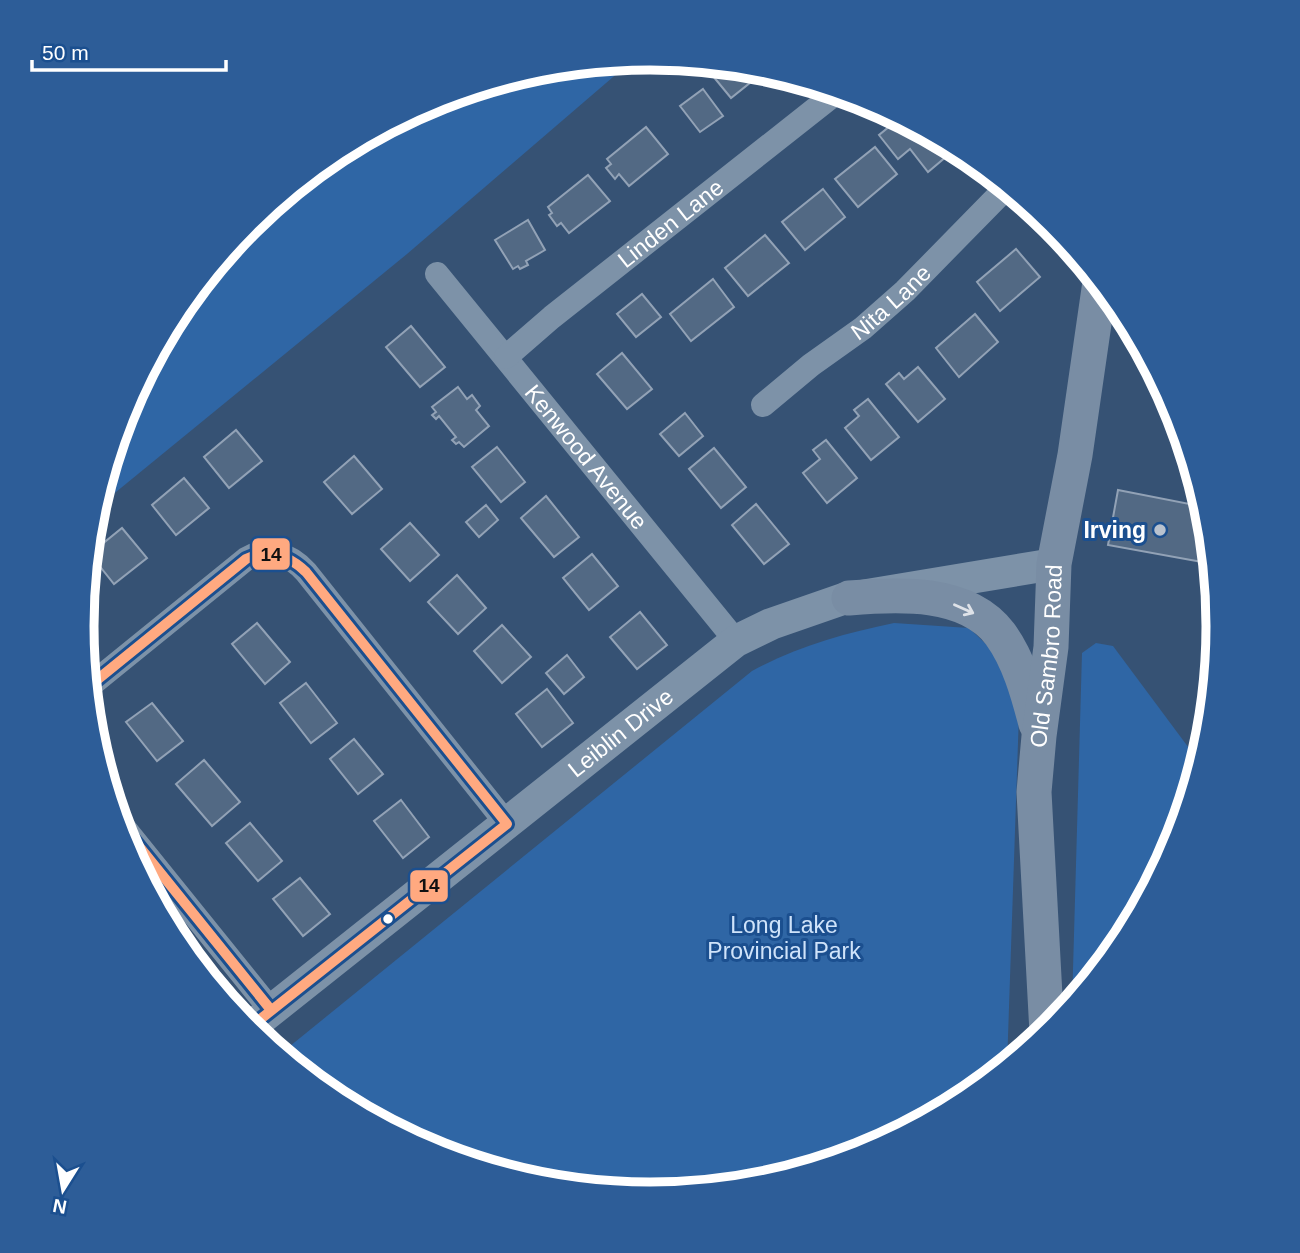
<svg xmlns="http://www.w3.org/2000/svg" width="1300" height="1253" font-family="Arial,sans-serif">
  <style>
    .green { fill: #2f66a5 }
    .building { fill: #526984; stroke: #92a2b6; stroke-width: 2 }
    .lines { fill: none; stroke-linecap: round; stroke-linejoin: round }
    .minor { stroke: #7d92a8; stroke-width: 24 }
    .tertiary { stroke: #7d92a8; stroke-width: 32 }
    .secondary { stroke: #798da4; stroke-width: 35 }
    .bus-1-casing { stroke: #1b4f8f; stroke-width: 16 }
    .bus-1 { stroke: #ffa980; stroke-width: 10 }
    .oneway { stroke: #dee2e8 }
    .poi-dot { fill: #b9c2ce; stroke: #1b4f8f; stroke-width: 2.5 }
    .bus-dot { fill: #fff; stroke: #1b4f8f; stroke-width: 2.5 }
    .labels { text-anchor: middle; stroke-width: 6; stroke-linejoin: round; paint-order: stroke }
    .street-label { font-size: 23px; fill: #fff; stroke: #1b4f8f }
    .poi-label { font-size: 23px; font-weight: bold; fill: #fff; stroke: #1b4f8f; text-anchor: end }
    .park-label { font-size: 23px; fill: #cfe3fa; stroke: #1b4f8f }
    .rim { fill: none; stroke: #fff; stroke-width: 9 }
    .line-badge { stroke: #1b4f8f; stroke-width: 2.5 }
    .pale-badge-label { font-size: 19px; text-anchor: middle; font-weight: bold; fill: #111 }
  </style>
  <rect width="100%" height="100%" fill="#365274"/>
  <g class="green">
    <path d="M 634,59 L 407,254 L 94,510 L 125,408 L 177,310 L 248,224 L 334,153 L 433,101 L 539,69 Z"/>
    <path d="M 894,623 L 969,628 L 1005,662 L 1019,713 L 1007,1066 L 966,1100 L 867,1152 L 761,1184 L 650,1195 L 539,1184 L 432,1152 L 334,1099 L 279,1055 L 752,671 C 796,647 845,633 894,623 Z"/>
    <path d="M 1096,643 L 1113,646 L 1200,763 L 1175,845 L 1123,943 L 1072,1005 L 1082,653 Z"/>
  </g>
  <g class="building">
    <path d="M 715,64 L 761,69 L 766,70 L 731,98 L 708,70 Z"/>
    <path d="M 703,89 L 723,116 L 700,132 L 680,106 Z"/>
    <path d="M 900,118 L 950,145 L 954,150 L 928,172 L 910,149 L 898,159 L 879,135 Z"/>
    <path d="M 646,127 L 668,154 L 629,186 L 619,174 L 615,179 L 606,168 L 611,164 L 607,159 Z"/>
    <path d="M 875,147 L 897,174 L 858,207 L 835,179 Z"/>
    <path d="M 588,175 L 610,201 L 569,233 L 561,223 L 557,226 L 549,215 L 552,213 L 548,207 Z"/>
    <path d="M 823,189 L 845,217 L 805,250 L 782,222 Z"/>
    <path d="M 528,220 L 545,250 L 526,261 L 528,265 L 520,269 L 518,266 L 513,269 L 495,240 Z"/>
    <path d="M 765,235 L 789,263 L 748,296 L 725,268 Z"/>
    <path d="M 1016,249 L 1040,277 L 1000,311 L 977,282 Z"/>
    <path d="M 713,279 L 734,307 L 691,341 L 670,314 Z"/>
    <path d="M 642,294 L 661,317 L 636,337 L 617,314 Z"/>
    <path d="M 975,314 L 998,342 L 959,377 L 936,348 Z"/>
    <path d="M 411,326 L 445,367 L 420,387 L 386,347 Z"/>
    <path d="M 622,353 L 652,389 L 627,409 L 597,374 Z"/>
    <path d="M 918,367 L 945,399 L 918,422 L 886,384 L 899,373 L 904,379 Z"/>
    <path d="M 458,387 L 467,399 L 472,395 L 480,406 L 476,410 L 489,426 L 464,447 L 459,442 L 456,444 L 452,440 L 456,437 L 439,416 L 436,419 L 432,415 L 436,412 L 432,407 Z"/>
    <path d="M 868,399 L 899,437 L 871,460 L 845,428 L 859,416 L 854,410 Z"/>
    <path d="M 685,413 L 703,436 L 679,456 L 660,434 Z"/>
    <path d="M 236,430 L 262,461 L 229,488 L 204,457 Z"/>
    <path d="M 826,440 L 857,478 L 827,503 L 803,473 L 820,459 L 813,450 Z"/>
    <path d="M 497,447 L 525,482 L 501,502 L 472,467 Z"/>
    <path d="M 714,448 L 746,487 L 721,508 L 689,469 Z"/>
    <path d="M 354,456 L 382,489 L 352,514 L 324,482 Z"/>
    <path d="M 184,478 L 209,508 L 176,535 L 152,505 Z"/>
    <path d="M 1118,490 L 1205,507 L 1213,564 L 1108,545 Z"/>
    <path d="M 546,496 L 579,537 L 554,557 L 521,518 Z"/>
    <path d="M 756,504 L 789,544 L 764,564 L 732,525 Z"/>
    <path d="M 486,505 L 498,520 L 479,537 L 466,522 Z"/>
    <path d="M 410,523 L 439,555 L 410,581 L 381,549 Z"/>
    <path d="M 122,528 L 147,558 L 114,584 L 90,554 Z"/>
    <path d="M 592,554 L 618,586 L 589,610 L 563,578 Z"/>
    <path d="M 457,575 L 486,608 L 458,634 L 428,602 Z"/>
    <path d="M 84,594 L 94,605 L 82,615 Z"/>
    <path d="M 1216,599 L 1219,627 L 1215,662 L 1205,660 Z"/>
    <path d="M 640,612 L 667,645 L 637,669 L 610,637 Z"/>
    <path d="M 257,623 L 290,662 L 265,684 L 232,644 Z"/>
    <path d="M 502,625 L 531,657 L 502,683 L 474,651 Z"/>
    <path d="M 567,655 L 584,677 L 564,694 L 546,673 Z"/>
    <path d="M 306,683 L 337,723 L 311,743 L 280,703 Z"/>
    <path d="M 547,689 L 573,723 L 542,747 L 516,714 Z"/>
    <path d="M 152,703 L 183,741 L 157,761 L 126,722 Z"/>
    <path d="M 354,739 L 383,774 L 358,794 L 330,759 Z"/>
    <path d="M 204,760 L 240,802 L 212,826 L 176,784 Z"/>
    <path d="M 401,800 L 429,837 L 403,858 L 374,821 Z"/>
    <path d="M 250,823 L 282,861 L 258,881 L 226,843 Z"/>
    <path d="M 300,878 L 330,914 L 303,936 L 273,899 Z"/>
  </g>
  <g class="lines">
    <g class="minor">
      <path id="s1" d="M 437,274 L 736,641"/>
      <path id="s2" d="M 506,357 L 552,317 L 837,92"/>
      <path id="s3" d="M 763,405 L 811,365 L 863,328 L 905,291 L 1007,187"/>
      <path d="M 87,688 L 246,559 C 267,546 290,554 306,572 L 507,824"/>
      <path d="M 117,819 L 271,1010"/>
    </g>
    <path class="tertiary" id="s4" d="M 248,1029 L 736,641 L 771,624 L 843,599 L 1054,564"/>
    <g class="secondary">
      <path d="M 849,598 C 898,594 967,590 1000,634 C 1019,660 1028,693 1036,724"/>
      <path id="s5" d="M 1047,1033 L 1034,792 L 1039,736 L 1051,647 L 1054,564 L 1075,455 L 1100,282"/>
    </g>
    <defs>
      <g id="bus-1">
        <path d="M 87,688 L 246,559 C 269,548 288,555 306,572 L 507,824 L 248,1029"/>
        <path d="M 117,819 L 271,1010"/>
      </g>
    </defs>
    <use href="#bus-1" class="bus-1-casing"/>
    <use href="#bus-1" class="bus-1"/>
  </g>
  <defs><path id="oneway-shaft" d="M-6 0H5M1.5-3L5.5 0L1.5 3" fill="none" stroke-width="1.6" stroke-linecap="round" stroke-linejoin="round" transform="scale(1.75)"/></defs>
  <use class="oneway" href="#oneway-shaft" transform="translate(964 609) rotate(24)"/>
  <circle class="poi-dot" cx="1160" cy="530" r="7"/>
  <circle class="bus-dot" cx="388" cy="919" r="6"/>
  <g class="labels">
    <g class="street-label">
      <text dy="8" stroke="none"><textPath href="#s2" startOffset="212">Linden Lane</textPath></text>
      <text dy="8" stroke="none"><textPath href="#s3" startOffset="164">Nita Lane</textPath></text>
      <text dy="8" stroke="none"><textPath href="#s1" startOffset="236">Kenwood Avenue</textPath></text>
      <text dy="8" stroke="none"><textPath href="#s5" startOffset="378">Old Sambro Road</textPath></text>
      <text dy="8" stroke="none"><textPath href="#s4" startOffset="476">Leiblin Drive</textPath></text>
    </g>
    <g class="poi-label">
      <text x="1146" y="538">Irving</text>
    </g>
    <g class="park-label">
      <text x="784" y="933">Long Lake<tspan x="784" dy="26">Provincial Park</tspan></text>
    </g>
  </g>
  <path d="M0 0H1300V1253H0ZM94 626a556 556 0 1 1 1112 0a556 556 0 1 1-1112 0Z" fill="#2d5d98" fill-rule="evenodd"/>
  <path class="rim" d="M94 626a556 556 0 1 1 1112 0a556 556 0 1 1-1112 0Z"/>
  <g class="line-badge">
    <rect x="251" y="537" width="40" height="34" rx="7" fill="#ffa980"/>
    <rect x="409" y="869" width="40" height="34" rx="7" fill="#ffa980"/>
  </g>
  <g class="pale-badge-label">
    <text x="271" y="561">14</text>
    <text x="429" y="892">14</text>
  </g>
  <g transform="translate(63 1190) rotate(191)" stroke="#1b4f8f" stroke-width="5" paint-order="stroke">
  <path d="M0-5L12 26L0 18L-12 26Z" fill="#ffffff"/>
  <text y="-10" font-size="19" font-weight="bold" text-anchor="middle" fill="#ffffff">N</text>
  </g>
  <path d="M32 60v10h194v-10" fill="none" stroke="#ffffff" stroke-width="3.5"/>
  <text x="42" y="60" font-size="21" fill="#ffffff" stroke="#1b4f8f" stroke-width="5" paint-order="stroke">50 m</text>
</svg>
